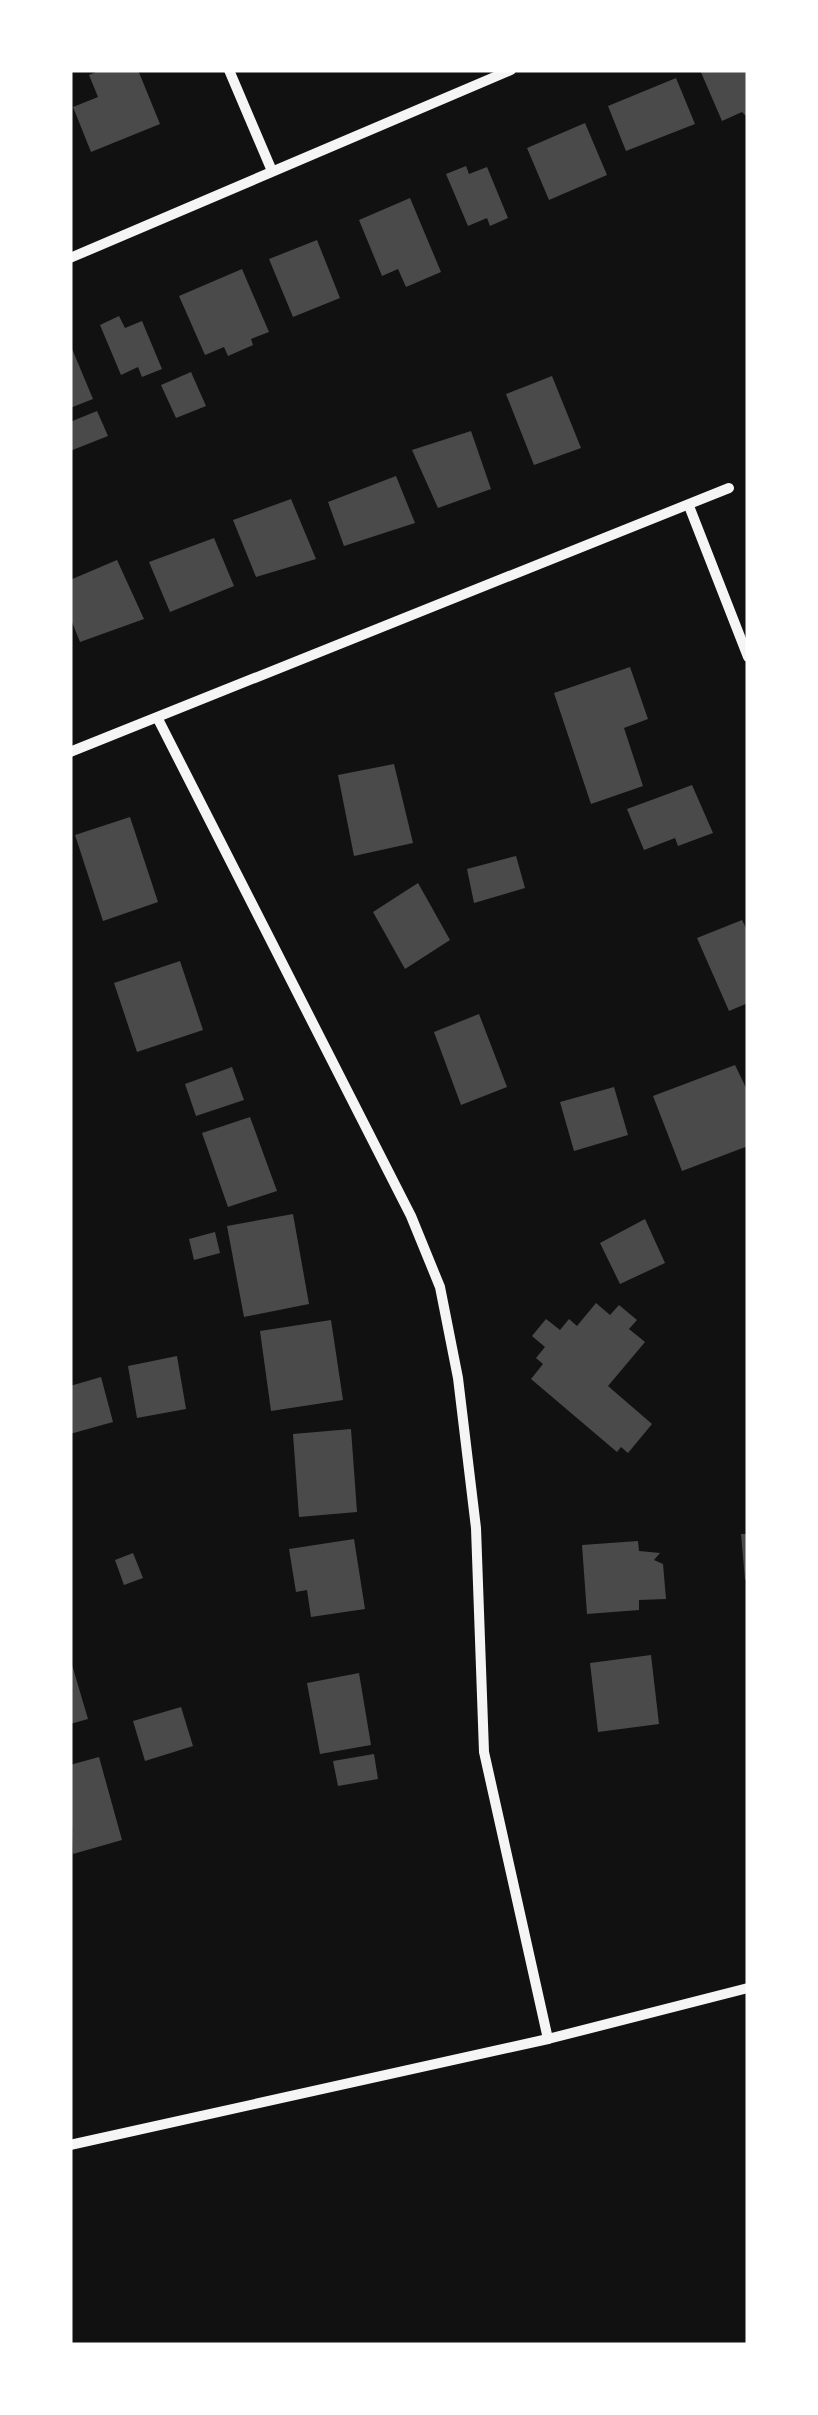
<svg xmlns="http://www.w3.org/2000/svg" width="818" height="2415" font-family="Raleway,sans-serif">
  <style>
    .building { fill: #4a4a4a }
    .lines { fill: none; stroke-linecap: round; stroke-linejoin: round }
    .minor { stroke: #f5f5f5; stroke-width: 10 }
  </style>
  <rect width="100%" height="100%" fill="#111"/>
  <g class="building">
    <path d="M 101,70 L 138,70 L 160,124 L 91,152 L 73,107 L 98,97 L 89,75 Z"/>
    <path d="M 700,70 L 748,70 L 748,118 L 742,112 L 722,121 Z"/>
    <path d="M 676,78 L 695,124 L 626,151 L 608,106 Z"/>
    <path d="M 585,123 L 607,175 L 549,200 L 527,148 Z"/>
    <path d="M 466,166 L 469,174 L 487,167 L 508,218 L 490,226 L 487,218 L 468,226 L 446,174 Z"/>
    <path d="M 410,198 L 441,272 L 406,287 L 398,269 L 382,276 L 359,220 Z"/>
    <path d="M 317,240 L 340,298 L 293,317 L 269,259 Z"/>
    <path d="M 242,269 L 269,332 L 251,339 L 253,345 L 228,356 L 224,347 L 205,355 L 179,296 Z"/>
    <path d="M 119,316 L 125,328 L 142,321 L 162,369 L 142,377 L 138,367 L 121,375 L 100,325 Z"/>
    <path d="M 70,344 L 93,399 L 70,408 Z"/>
    <path d="M 191,372 L 206,406 L 176,418 L 161,385 Z"/>
    <path d="M 552,376 L 581,448 L 534,465 L 506,394 Z"/>
    <path d="M 97,411 L 108,436 L 70,451 L 70,422 Z"/>
    <path d="M 471,431 L 491,489 L 438,508 L 412,450 Z"/>
    <path d="M 396,476 L 415,523 L 344,546 L 328,502 Z"/>
    <path d="M 291,499 L 316,559 L 256,577 L 233,520 Z"/>
    <path d="M 214,538 L 234,586 L 170,612 L 149,562 Z"/>
    <path d="M 117,560 L 144,619 L 80,642 L 70,617 L 70,580 Z"/>
    <path d="M 630,667 L 648,719 L 624,728 L 643,786 L 591,804 L 554,693 Z"/>
    <path d="M 394,764 L 413,843 L 354,856 L 338,775 Z"/>
    <path d="M 692,785 L 713,833 L 678,846 L 675,838 L 644,850 L 627,809 Z"/>
    <path d="M 130,817 L 158,902 L 103,921 L 75,835 Z"/>
    <path d="M 516,856 L 525,888 L 474,903 L 467,869 Z"/>
    <path d="M 418,883 L 450,940 L 405,969 L 373,912 Z"/>
    <path d="M 742,920 L 748,932 L 748,1003 L 729,1011 L 697,938 Z"/>
    <path d="M 180,961 L 203,1030 L 137,1052 L 114,983 Z"/>
    <path d="M 479,1014 L 507,1087 L 461,1105 L 434,1032 Z"/>
    <path d="M 735,1065 L 748,1092 L 748,1146 L 682,1171 L 653,1096 Z"/>
    <path d="M 232,1067 L 244,1100 L 196,1116 L 185,1084 Z"/>
    <path d="M 614,1087 L 628,1135 L 574,1151 L 560,1102 Z"/>
    <path d="M 250,1117 L 277,1191 L 228,1207 L 202,1133 Z"/>
    <path d="M 293,1214 L 309,1304 L 244,1317 L 227,1226 Z"/>
    <path d="M 645,1219 L 665,1263 L 620,1284 L 600,1243 Z"/>
    <path d="M 215,1232 L 220,1253 L 194,1260 L 189,1239 Z"/>
    <path d="M 596,1303 L 610,1315 L 619,1305 L 637,1320 L 629,1329 L 645,1342 L 608,1386 L 652,1424 L 628,1453 L 621,1447 L 617,1452 L 531,1379 L 543,1364 L 536,1358 L 545,1347 L 532,1336 L 546,1319 L 560,1330 L 569,1319 L 577,1326 Z"/>
    <path d="M 331,1320 L 343,1400 L 271,1411 L 260,1331 Z"/>
    <path d="M 177,1356 L 186,1409 L 137,1418 L 128,1366 Z"/>
    <path d="M 101,1377 L 113,1422 L 70,1434 L 70,1386 Z"/>
    <path d="M 351,1429 L 357,1512 L 299,1517 L 293,1434 Z"/>
    <path d="M 741,1534 L 748,1534 L 748,1580 L 745,1580 Z"/>
    <path d="M 354,1539 L 365,1609 L 311,1617 L 307,1590 L 296,1592 L 289,1549 Z"/>
    <path d="M 638,1541 L 639,1551 L 660,1553 L 654,1560 L 663,1564 L 666,1599 L 639,1600 L 639,1610 L 587,1614 L 582,1545 Z"/>
    <path d="M 133,1553 L 143,1578 L 124,1585 L 115,1560 Z"/>
    <path d="M 651,1655 L 659,1724 L 598,1732 L 590,1663 Z"/>
    <path d="M 70,1658 L 88,1719 L 70,1724 Z"/>
    <path d="M 359,1673 L 371,1745 L 320,1754 L 307,1683 Z"/>
    <path d="M 181,1707 L 193,1746 L 145,1761 L 133,1721 Z"/>
    <path d="M 374,1754 L 378,1779 L 338,1786 L 333,1761 Z"/>
    <path d="M 99,1757 L 122,1840 L 73,1854 L 70,1765 Z"/>
  </g>
  <g class="lines">
    <g class="minor">
      <path d="M 229,70 L 272,171"/>
      <path d="M 70,258 L 511,70"/>
      <path d="M 689,506 L 748,657"/>
      <path d="M 158,719 L 411,1216 L 440,1287 L 458,1378 L 476,1528 L 484,1752 L 548,2039"/>
      <path d="M 70,752 L 729,488"/>
      <path d="M 70,2145 L 548,2039 L 748,1988"/>
    </g>
  </g>
  <rect width="818" height="2415" fill="none" stroke="#ffffff" stroke-width="145"/>
</svg>
